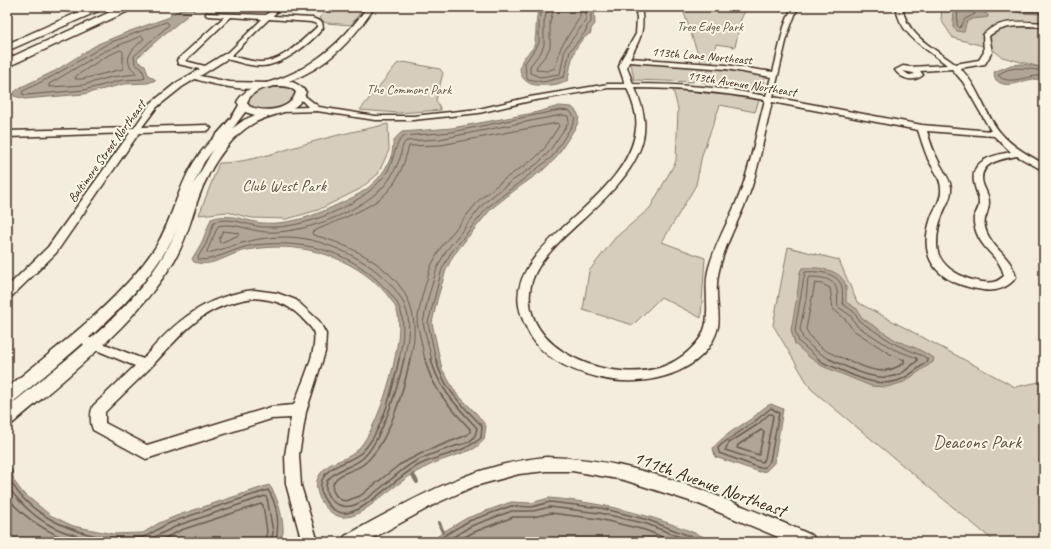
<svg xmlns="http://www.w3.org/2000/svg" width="1051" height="549" font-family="Caveat,sans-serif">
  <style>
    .green { fill: #d6cdbd; stroke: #887c6e }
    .water { fill: #b0a596; stroke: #817466 }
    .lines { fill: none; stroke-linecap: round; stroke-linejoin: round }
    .shore-far1 { stroke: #6a5b4e; stroke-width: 1 }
    .shore { stroke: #6a5b4e; stroke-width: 1.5 }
    .stream { stroke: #817466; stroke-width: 4 }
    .minor-casing { stroke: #3b2a1e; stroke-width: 3 }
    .tertiary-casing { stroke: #3b2a1e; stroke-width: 3 }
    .trunk-casing { stroke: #3b2a1e; stroke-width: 3 }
    .minor { fill: #fcf5e5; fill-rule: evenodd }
    .tertiary { fill: #fcf5e5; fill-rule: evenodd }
    .trunk { fill: #fcf5e5; fill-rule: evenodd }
    .labels { text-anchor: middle; stroke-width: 4; stroke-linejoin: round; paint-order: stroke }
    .far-park-label { font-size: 13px; fill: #625346; stroke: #fcf5e5 }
    .far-street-label { font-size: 13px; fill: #3b2a1e; stroke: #fcf5e5 }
    .park-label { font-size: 16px; fill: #625346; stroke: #fcf5e5 }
    .near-park-label { font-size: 19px; fill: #625346; stroke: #fcf5e5 }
    .near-street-label { font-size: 19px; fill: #3b2a1e; stroke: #fcf5e5 }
  </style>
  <rect width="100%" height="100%" fill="#f4eddd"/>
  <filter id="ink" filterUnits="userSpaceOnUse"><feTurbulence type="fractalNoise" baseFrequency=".025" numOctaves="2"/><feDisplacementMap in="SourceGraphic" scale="8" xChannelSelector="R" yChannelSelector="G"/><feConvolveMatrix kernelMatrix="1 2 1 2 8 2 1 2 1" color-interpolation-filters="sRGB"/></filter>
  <g filter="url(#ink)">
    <g class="green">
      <path d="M 329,7 L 364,7 L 351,25 L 326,23 L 319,18 Z"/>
      <path d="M 682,7 L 747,7 L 741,19 L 735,47 L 716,44 L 712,63 L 701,63 Z"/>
      <path d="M 942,7 L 1044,7 L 1044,68 L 1002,57 L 991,48 L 953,38 L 941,20 Z"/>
      <path d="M 404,62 L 440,69 L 443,73 L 436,100 L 441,110 L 398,113 L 360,110 L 397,64 Z"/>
      <path d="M 631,63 L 705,67 L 693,82 L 634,80 Z"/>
      <path d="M 709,68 L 766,75 L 761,91 L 701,82 Z"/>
      <path d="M 280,85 L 292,88 L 296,94 C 295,97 293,100 291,102 C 281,111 254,115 247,102 C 254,88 265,87 280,85 Z"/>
      <path d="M 673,89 L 728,94 L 759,100 L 755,112 L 720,105 L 702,155 L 696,185 L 662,242 L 705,258 L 701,318 L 661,297 L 633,325 L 583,310 L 589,271 L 615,238 L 650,208 L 676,161 L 678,109 Z"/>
      <path d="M 388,124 L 389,150 L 378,174 L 360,189 L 318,210 L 287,219 L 252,218 L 227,212 L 199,215 L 219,163 C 252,163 291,147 323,139 C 344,133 367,129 388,124 Z"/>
      <path d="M 788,247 L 839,260 L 857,302 L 1015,387 L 1044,381 L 1044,542 L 995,542 L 811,389 L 773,325 Z"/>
    </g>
    <g class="water">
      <path d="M 189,7 L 198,7 L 162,36 L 137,58 L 138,62 L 145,65 L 148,75 L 156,80 L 148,83 L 124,84 L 84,94 L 25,99 L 14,96 L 13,93 L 21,87 L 55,71 L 98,44 L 130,31 L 170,17 L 171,14 Z"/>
      <path d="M 539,7 L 594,7 L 595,24 L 591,29 L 591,33 C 573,43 571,62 568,80 C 559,85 547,86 537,85 C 526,85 516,74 522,61 C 525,54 535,50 535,41 C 537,28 535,21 539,7 Z"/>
      <path d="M 954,7 L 976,8 L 988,15 L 988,17 C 982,19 972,17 967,22 C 965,25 965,29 964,32 C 959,32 955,31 953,27 Z"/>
      <path d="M 1005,7 L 1044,7 L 1044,14 L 1020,13 Z"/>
      <path d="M 1022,64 L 1044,68 L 1044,80 C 1039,79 1033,79 1028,80 C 1015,83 1005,89 995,79 L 994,72 L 1011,65 Z"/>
      <path d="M 559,106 L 572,107 L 577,112 L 579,117 L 577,125 L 555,159 L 543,170 L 515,190 L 491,209 L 468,237 L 453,256 L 446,270 L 437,300 L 432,323 L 442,369 L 456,393 L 476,413 L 486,426 L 484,440 C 482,442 478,446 475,448 C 471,451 464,452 460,454 C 448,458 435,462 424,468 C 404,478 388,492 371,505 C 363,511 353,518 342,517 C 326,515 312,492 318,478 C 327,460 341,463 354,453 C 378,435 404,344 398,315 C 397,310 394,303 391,300 C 386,292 378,285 371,279 C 335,250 288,241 243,251 C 227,255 211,268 194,262 L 192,259 L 202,242 L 211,219 C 230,212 244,221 262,223 C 291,225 316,215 341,203 C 349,199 358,195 365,190 C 378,181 388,168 392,153 C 394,142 391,141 402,132 L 452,128 L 534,113 Z"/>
      <path d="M 802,268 C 816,267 838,268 845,283 C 847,289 846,297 846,302 L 857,309 L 862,318 L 897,341 L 916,348 L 934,358 L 933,362 L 904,382 L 887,387 L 871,386 L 822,366 L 809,357 L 795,344 L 791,330 L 797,297 L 800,272 Z"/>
      <path d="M 771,404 L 783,409 L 774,463 L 766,471 L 760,472 L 715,457 L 713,448 C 724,435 737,428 751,419 C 758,414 763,407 771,404 Z"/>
      <path d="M 7,469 L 12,470 L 14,481 L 22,492 L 50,515 L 73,526 L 113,534 L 143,533 L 159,523 L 176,516 L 269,485 C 277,494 284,520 283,533 C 282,536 280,539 279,542 L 21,542 L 7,533 Z"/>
      <path d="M 549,498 C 607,503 662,517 715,542 L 431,542 L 443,532 L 467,518 L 511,502 L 531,503 Z"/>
    </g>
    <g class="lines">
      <g class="shore-far1">
        <path d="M 543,7 L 539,21 L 539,43 L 525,63 L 526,75 L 528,79 L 543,82 L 564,77 L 570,51 L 586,31 L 587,26 L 591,22 L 591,7"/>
        <path d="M 548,7 L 544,22 L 544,45 L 541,52 L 530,66 L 530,73 L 540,77 L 560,74 L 565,49 L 586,20 L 586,7"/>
        <path d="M 554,7 L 550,22 L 550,47 L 546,55 L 536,67 L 537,70 L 547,71 L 555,68 L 561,47 L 580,17 L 580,7"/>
        <path d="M 958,7 L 957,25 L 960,28 L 965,19 L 975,14 L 972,7"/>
        <path d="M 167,22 L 169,25 L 134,56 L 135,64 L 142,69 L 145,77 L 143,79 L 123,80 L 84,90 L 26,95 L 22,94 L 23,91 L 53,76 L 109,43 Z"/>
        <path d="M 142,36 L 144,39 C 137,45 124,55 130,66 C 132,70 135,70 136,74 L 111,77 L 83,85 L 49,87 L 49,84 L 103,52 Z"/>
        <path d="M 121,50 L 123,52 L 123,69 L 82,79 L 75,79 L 76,76 L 105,57 Z"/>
        <path d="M 1044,71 C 1028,69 1012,64 998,75 C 1008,87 1029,74 1044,76"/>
        <path d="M 223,231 L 239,233 L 239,235 L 220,243 L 219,240 Z"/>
        <path d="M 399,360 C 402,345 405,327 401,312 C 397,299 388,291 379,282 C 345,249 301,240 255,245 C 235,247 219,260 199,260 L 198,257 L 206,244 L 214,222 C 231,216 245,225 262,227 C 267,227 272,227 277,227 C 313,225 368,202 387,172 C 394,161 394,145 403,136 L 452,132 L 560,110 L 570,111 L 575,118 L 573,124 L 552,157 L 488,207 L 450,254 L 442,269 L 428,323 L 436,360"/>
        <path d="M 404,360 C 407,345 411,327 407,312 C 395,270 329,238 289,237 C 275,237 260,238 246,242 C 233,245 221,250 208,253 L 207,251 L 218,226 C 234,222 250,231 266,232 C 303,234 357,213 383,187 C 391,179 396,168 400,158 C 402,151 401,146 406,141 L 440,139 L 561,115 L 568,116 L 569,122 L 548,153 L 537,164 L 509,183 L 484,203 L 446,251 L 437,268 L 428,298 L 423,323 L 432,360"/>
        <path d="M 410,360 C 414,344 416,328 412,312 C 403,270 350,244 313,235 L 312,232 C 333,222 374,208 388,191 C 399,179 405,161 409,146 L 441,145 L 557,123 L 559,126 L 544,149 L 534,159 L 506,178 L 480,199 L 441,247 L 431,266 L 422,296 L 417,322 L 425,360"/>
        <path d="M 820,360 L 799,342 L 795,330 L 805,272 C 817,271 838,272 842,287 C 843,293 842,299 843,304 L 854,312 L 859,321 L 895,344 L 925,357 L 927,360"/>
        <path d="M 831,360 L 815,350 L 803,339 L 800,329 L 806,299 L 808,278 L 810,277 C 820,277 835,278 837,291 C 838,296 837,302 838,307 L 850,315 L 857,326 L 893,349 L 917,358 L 917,360"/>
        <path d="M 848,360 C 830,354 814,347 806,329 L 815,283 L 822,284 L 830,288 L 833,309 L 845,319 L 853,330 L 890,354 L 904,360"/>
      </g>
      <g class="shore">
        <path d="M 399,359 C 393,388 383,431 362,452 C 350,463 329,464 322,480 C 317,493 328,510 342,513 C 348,514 354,511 359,509 C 381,496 397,477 419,465 C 440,455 463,453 481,438 L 482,426 C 463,406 442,387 436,359"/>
        <path d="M 404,359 C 398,386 383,439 363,458 C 352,468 336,468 327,481 C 321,499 341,512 357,504 C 379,494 394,473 416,461 C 428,455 440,451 453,447 C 458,445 466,444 470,441 C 475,438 476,433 477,428 C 458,407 438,388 431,359"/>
        <path d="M 410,359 C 404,389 389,443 365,463 C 357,471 340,471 334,482 C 330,489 335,496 341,500 L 346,501 L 360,496 L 399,465 L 424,452 L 467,435 L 470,432 L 470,429 C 451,408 431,388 425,359"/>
        <path d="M 818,359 L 824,363 C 848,372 876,391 902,379 C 911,375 920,367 928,361 L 927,359"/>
        <path d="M 829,359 C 850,368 876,384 900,374 C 906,371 912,365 917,361 L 917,359"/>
        <path d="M 845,359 C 868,368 881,378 904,363 L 904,359"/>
        <path d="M 771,408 L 779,413 L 770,461 L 765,467 L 760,468 L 719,453 L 718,448 L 722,444 L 754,422 Z"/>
        <path d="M 769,414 L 772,414 L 773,416 L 765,459 L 762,462 L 725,450 L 729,443 L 757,425 Z"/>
        <path d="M 761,430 L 764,432 L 759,455 L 737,448 L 738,445 Z"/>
        <path d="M 7,473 C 24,516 81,539 125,538 C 131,537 138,538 143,537 C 151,535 161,526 170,523 C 202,511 235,501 268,490 C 278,505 279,525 276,542"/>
        <path d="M 7,486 C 37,525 61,535 108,542"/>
        <path d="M 7,497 C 24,518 49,534 75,542"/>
        <path d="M 144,542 L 179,525 L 265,496 L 267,498 L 273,532 L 271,542"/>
        <path d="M 157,542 L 181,530 L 261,504 L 263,505 L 267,531 L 265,542"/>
        <path d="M 437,542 L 445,535 L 469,521 L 511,506 L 532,507 L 550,502 L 601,508 L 648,520 L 705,542"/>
        <path d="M 445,542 L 471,526 L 512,511 L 533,511 L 550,507 L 600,513 L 647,524 L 692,542"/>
        <path d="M 455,542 L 474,532 L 513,517 L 533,517 L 551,513 L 599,519 L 645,530 L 675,542"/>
      </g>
      <g class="stream">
        <path d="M 413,475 L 417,482"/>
        <path d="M 439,523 L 443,532"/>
      </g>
      <defs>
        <g id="minor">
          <path d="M 274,7 L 281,7 L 273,16 L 312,18 L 322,22 L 323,28 C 310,44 282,66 261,66 C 249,66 238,62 227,59 L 200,76 L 230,82 L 268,83 L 271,83 L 271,87 C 246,92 218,86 195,79 L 182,87 L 157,107 L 142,127 L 207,125 L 211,128 L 207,131 L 139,133 L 56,253 L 11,297 L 7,298 L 7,287 L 48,247 L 130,133 L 7,137 L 7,131 L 134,128 L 151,103 L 176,83 L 200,69 L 178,64 L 177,60 L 224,17 L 208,16 L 206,15 L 206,13 L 266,15 ZM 231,17 L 262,19 L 231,50 L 205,66 L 185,61 ZM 269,19 L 311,22 L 317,24 L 317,27 C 301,41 281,63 259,62 C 250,61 240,58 231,56 Z"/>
          <path d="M 635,7 L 641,7 C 645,30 641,38 630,58 L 726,65 L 773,72 L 784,27 L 792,7 L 798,7 L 788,33 L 773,97 L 922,125 L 991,131 L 963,82 L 952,69 L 920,71 L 923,75 C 914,83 901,79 895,70 L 903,66 L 910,67 L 947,65 C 926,48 900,36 896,7 L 902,7 C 907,36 934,48 955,64 L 979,60 L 984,52 L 983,35 C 998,18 1024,22 1044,23 L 1044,27 C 1025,26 1005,23 989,36 L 992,52 L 985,64 L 960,68 C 978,86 984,112 999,131 C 1011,146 1028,155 1044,164 L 1044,171 L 1017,156 C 1001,159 977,163 983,184 C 985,190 989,195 989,202 C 989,217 979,219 989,237 C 998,253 1011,257 1016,277 C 1009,288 995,292 983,290 C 941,284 916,262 931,218 C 934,208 942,201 941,189 C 941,178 933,169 928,159 C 924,149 921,140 918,130 L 772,102 C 765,130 761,158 752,186 C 744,210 731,232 723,256 C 719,268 716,281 717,293 C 717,305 720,316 718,327 C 706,375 643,388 601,378 C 571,371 539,358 526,327 C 523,321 520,312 519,306 C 508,242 629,201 636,128 C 638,115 632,101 627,88 L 608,88 L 530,101 L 479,113 L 413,120 L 375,120 L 317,111 L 282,112 L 278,110 L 282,108 L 308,107 L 297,95 L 301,93 L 319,107 L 375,116 L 413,116 L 479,109 L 530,97 L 608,84 L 625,84 L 619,67 L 621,60 L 636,34 L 637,18 ZM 629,62 L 726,69 L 771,77 L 766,96 C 721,87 678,84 633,84 L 627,67 ZM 903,71 L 913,73 L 915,74 L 909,75 ZM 635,88 C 679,88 721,92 765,100 C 757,129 752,159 742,188 C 732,216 715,242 708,271 C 703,294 714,321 698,341 C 690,351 679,360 667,365 C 617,387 517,352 531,285 C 535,267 549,253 561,240 C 591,210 650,168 644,119 C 643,108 639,98 635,88 ZM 927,131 L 994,136 L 1011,152 C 994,155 970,160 974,182 C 975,190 979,195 979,203 C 979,209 976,212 974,217 C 973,224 976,232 979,238 C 986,252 1001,259 1004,276 C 1001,278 998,281 994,282 C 973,285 938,270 937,246 C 937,236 938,225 942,216 C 945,206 952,199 951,187 C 949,177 942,169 938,160 C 933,151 930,141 927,131 Z"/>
          <path d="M 254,290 L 277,293 L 296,300 L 319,321 L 326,334 L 325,352 L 306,412 L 299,455 L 301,486 L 318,542 L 302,542 L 286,484 L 285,455 L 291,418 L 271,419 L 146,459 L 93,430 C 90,423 90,413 93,406 L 135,366 L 84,345 L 82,342 L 84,339 L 88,337 L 92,339 L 143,359 C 174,322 205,296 254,290 ZM 254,298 C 274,300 287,303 301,317 C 305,322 311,326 313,331 C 320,347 299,389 294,405 L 271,407 L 147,445 L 105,423 L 105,412 C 119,398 134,384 148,370 C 183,334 200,305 254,298 Z"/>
          <path d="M 546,457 C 614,458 674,478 737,504 C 762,514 788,524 813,536 L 815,542 L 790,542 L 699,504 L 624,480 L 572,471 L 546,471 L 519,474 L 475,486 L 437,503 L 366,542 L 343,542 L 345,536 C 412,500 468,465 546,457 Z"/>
        </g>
        <path id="tertiary" d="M 367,7 L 375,7 C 352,40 328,67 289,81 C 296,83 301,86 306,92 C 299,114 271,113 254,123 C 243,129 233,139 225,149 C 213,164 203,184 197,202 C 190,223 185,242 174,261 C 134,326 70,374 13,423 L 7,425 L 7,408 C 69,356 145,305 178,227 C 147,297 70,354 13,402 L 7,404 L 7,388 C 58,346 118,303 155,248 C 172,221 177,189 194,162 C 207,141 228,127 239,105 L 237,102 C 246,87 257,86 273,81 C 283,78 294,73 303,68 C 330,52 350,32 367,7 ZM 275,86 C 284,86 290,86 296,92 C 291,111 264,113 249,106 L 247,102 C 252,91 264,87 275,86 ZM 245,112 L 255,115 L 244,120 L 233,128 ZM 213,150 L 193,185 L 204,162 Z"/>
        <g id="trunk">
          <path d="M 90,7 L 104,7 L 103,9 L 7,51 L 7,44 Z"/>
          <path d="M 121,7 L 134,7 L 133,9 L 7,67 L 7,59 Z"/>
        </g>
      </defs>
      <use href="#minor" class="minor-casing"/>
      <use href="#tertiary" class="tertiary-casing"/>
      <use href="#trunk" class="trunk-casing"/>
      <use href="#minor" class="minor"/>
      <use href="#tertiary" class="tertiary"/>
      <use href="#trunk" class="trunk"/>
    </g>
  </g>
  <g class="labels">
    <g class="far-park-label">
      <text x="710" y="31">Tree Edge Park</text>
      <text x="409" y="94">The Commons Park</text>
    </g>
    <g class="far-street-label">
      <text transform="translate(702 55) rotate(5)" y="5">113th Lane Northeast</text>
      <text transform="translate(742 83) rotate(9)" y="5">113th Avenue Northeast</text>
      <text transform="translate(106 151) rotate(-54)" y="5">Baltimore Street Northeast</text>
    </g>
    <g class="park-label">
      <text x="284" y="191">Club West Park</text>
    </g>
    <g class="near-park-label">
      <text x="977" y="448">Deacons Park</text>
    </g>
    <g class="near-street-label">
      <text transform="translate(710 483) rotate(20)" y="7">111th Avenue Northeast</text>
    </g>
  </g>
  <rect width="1051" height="549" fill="none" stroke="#fcf5e5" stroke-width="24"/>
  <rect x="12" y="12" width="1027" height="525" fill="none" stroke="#3b2a1e" stroke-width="1.5" filter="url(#ink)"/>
</svg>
